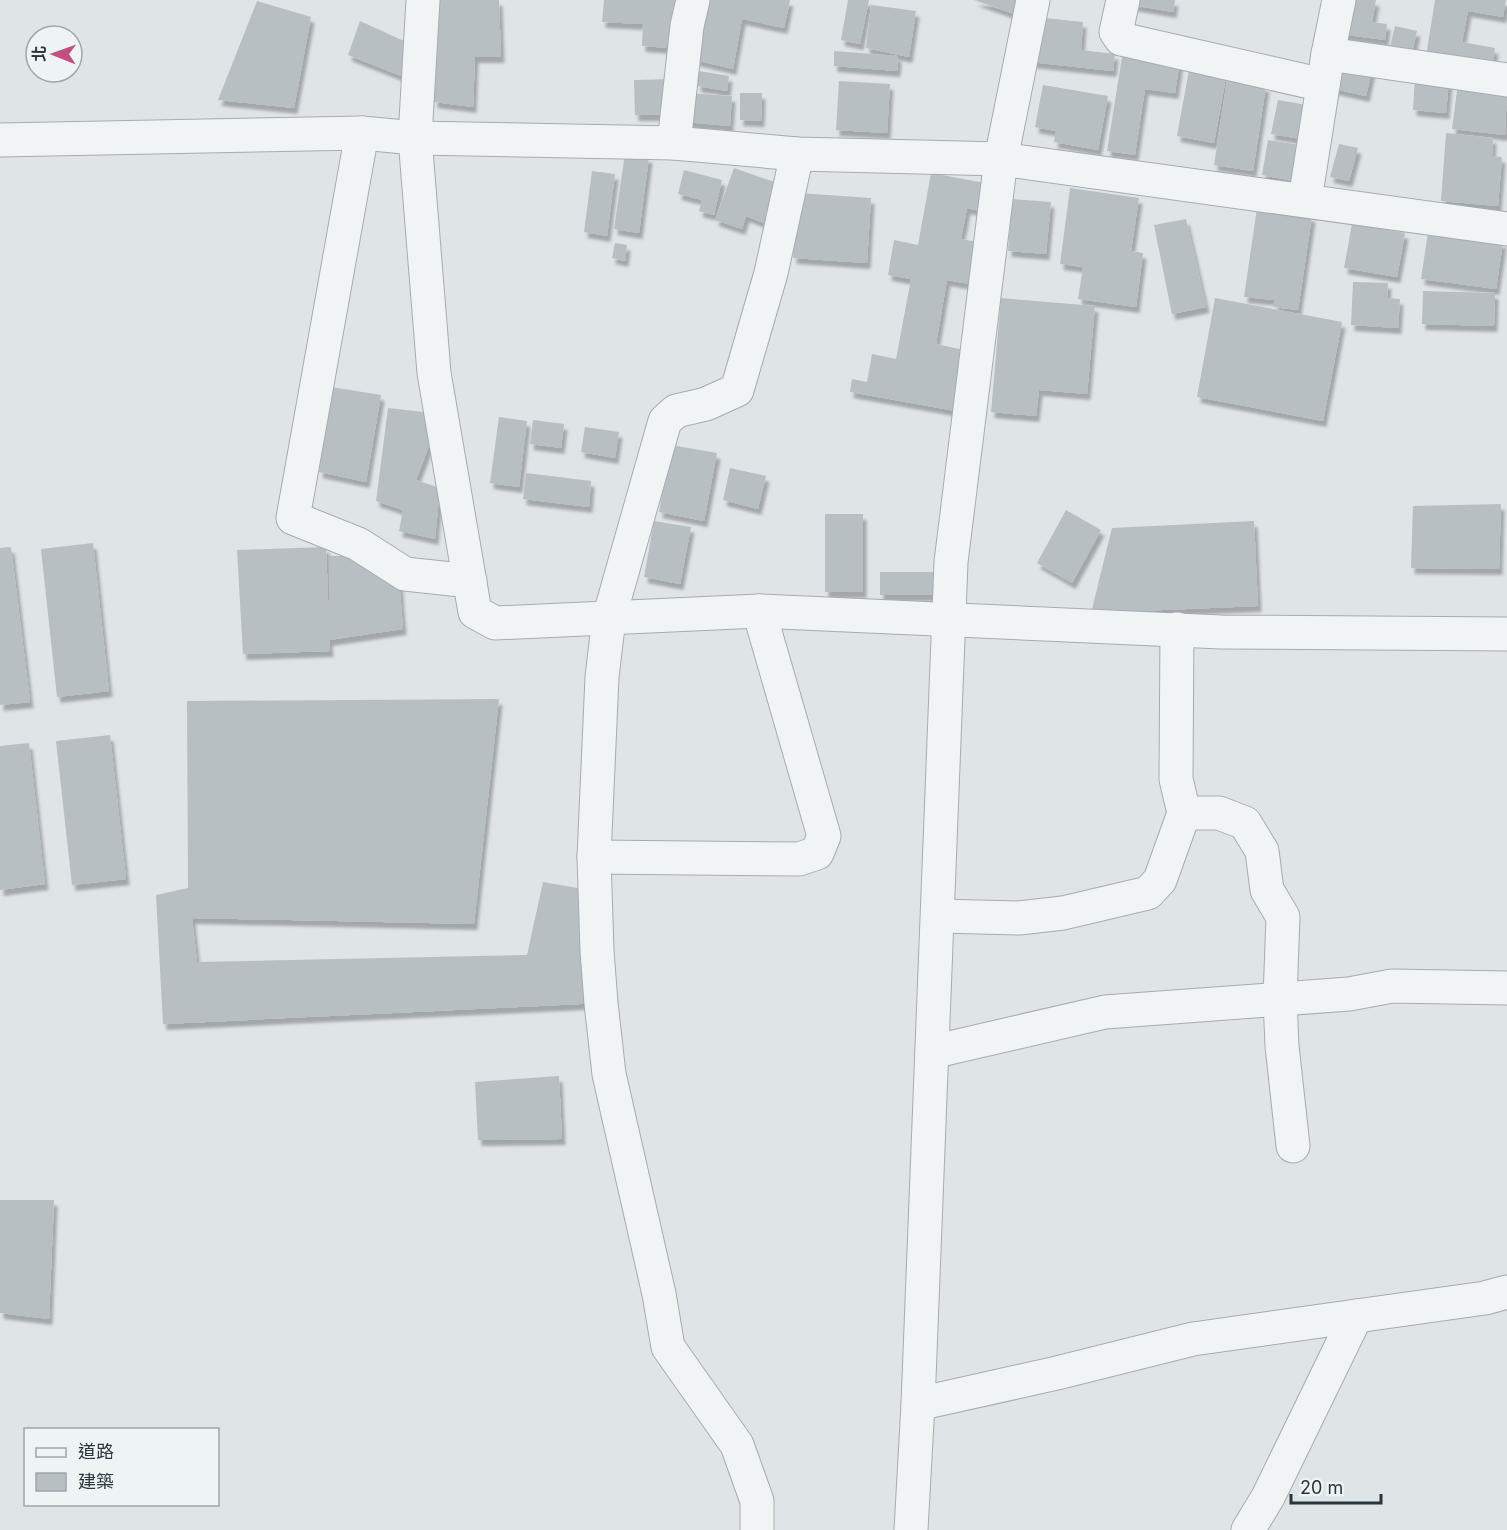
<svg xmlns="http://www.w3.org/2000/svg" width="1507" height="1530" font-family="Inter,'Noto Sans TC',sans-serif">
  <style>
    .building { fill: #b7bfc3; filter: url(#shadow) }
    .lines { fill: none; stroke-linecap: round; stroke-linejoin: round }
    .minor-casing { stroke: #a5acb0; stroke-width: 35 }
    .minor { stroke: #f1f4f5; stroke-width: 33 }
  </style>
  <defs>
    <filter id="shadow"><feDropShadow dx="3.5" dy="6" stdDeviation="1.5" flood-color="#0004"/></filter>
  </defs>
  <rect width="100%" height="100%" fill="#dfe4e7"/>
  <g class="building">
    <path d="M 437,0 L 499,0 L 501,57 L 475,57 L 473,107 L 434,102 Z"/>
    <path d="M 604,0 L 688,0 L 684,49 L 642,46 L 643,24 L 602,22 Z"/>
    <path d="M 706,0 L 790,0 L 784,28 L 742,19 L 733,69 L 695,60 Z"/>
    <path d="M 848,0 L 869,0 L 860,44 L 841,40 Z"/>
    <path d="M 974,0 L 1016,0 L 1014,14 Z"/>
    <path d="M 1133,0 L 1175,0 L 1173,12 L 1132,5 Z"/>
    <path d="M 1345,0 L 1376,0 L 1372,22 L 1387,24 L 1385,40 L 1340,34 Z"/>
    <path d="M 1435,0 L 1506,0 L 1503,17 L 1468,11 L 1462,42 L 1495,48 L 1492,68 L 1426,56 Z"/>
    <path d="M 257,1 L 311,17 L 294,108 L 218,100 Z"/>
    <path d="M 871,5 L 916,11 L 909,57 L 866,48 Z"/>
    <path d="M 1035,17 L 1083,22 L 1081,50 L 1115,54 L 1113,71 L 1030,62 Z"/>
    <path d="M 360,21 L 415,46 L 401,76 L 348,55 Z"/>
    <path d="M 1395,26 L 1417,31 L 1411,56 L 1389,51 Z"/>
    <path d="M 834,51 L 898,56 L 897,71 L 834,66 Z"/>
    <path d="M 1123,51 L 1180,60 L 1175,93 L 1145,89 L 1135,155 L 1107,151 Z"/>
    <path d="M 1191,59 L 1228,66 L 1214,143 L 1177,136 Z"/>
    <path d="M 1335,62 L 1372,70 L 1366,96 L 1330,88 Z"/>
    <path d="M 699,71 L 729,76 L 727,91 L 697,86 Z"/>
    <path d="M 1415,77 L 1449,80 L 1446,113 L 1413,110 Z"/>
    <path d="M 672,79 L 673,115 L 635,115 L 634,80 Z"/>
    <path d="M 1227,80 L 1266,86 L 1253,171 L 1214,165 Z"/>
    <path d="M 839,81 L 890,84 L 887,133 L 836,130 Z"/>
    <path d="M 1458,83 L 1507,89 L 1505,135 L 1452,129 Z"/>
    <path d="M 1043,85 L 1108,96 L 1098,150 L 1054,142 L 1056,131 L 1035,127 Z"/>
    <path d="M 687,93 L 732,96 L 730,126 L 685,122 Z"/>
    <path d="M 740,93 L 762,93 L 761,121 L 740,120 Z"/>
    <path d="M 1278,100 L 1307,105 L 1301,139 L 1271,134 Z"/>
    <path d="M 1446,133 L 1493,138 L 1492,156 L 1502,157 L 1498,206 L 1441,201 Z"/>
    <path d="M 1268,140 L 1300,145 L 1294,181 L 1262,175 Z"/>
    <path d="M 1339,144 L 1358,148 L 1349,181 L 1330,177 Z"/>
    <path d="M 625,153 L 649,157 L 639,233 L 614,229 Z"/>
    <path d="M 734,168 L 786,186 L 772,226 L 746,216 L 742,229 L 715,220 Z"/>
    <path d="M 684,170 L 722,180 L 714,215 L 699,211 L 702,200 L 678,194 Z"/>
    <path d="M 592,171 L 615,174 L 607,236 L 584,232 Z"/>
    <path d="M 931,173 L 990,184 L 984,212 L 967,208 L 961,239 L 983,243 L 975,285 L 947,280 L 936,344 L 973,352 L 961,412 L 850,392 L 852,379 L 867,382 L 872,354 L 896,359 L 911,279 L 888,275 L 894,240 L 918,245 Z"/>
    <path d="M 1070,188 L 1139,198 L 1131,251 L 1143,253 L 1136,307 L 1078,299 L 1083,267 L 1060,264 Z"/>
    <path d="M 798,193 L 871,198 L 867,263 L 793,258 Z"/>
    <path d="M 1012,199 L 1051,202 L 1046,254 L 1008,251 Z"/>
    <path d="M 1257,208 L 1312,216 L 1298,310 L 1273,307 L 1275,300 L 1244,297 Z"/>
    <path d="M 1186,219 L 1206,307 L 1172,314 L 1154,225 Z"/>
    <path d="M 1352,224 L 1405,233 L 1397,277 L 1344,268 Z"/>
    <path d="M 1428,232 L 1503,242 L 1496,289 L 1421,279 Z"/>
    <path d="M 615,243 L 627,245 L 625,261 L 612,258 Z"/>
    <path d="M 1353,282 L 1388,283 L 1387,298 L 1400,299 L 1398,328 L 1351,325 Z"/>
    <path d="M 1423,291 L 1495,293 L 1494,326 L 1422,324 Z"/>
    <path d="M 1001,298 L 1095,306 L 1087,394 L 1039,390 L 1036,416 L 991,412 Z"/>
    <path d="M 1215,298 L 1342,322 L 1323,421 L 1197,397 Z"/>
    <path d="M 331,387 L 381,395 L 366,482 L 319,472 Z"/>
    <path d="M 388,408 L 441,414 L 416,480 L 440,488 L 435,539 L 399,531 L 403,510 L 376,501 Z"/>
    <path d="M 499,417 L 527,421 L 519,487 L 490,483 Z"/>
    <path d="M 533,420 L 564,424 L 561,448 L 530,444 Z"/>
    <path d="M 585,427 L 619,432 L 615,458 L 581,452 Z"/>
    <path d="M 671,445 L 717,453 L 704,521 L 659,512 Z"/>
    <path d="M 730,468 L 766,476 L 758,509 L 723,500 Z"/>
    <path d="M 526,473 L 591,481 L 589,507 L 523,499 Z"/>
    <path d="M 1501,504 L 1499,569 L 1411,568 L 1413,506 Z"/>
    <path d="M 1066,510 L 1101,530 L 1072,583 L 1037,563 Z"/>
    <rect x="825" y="514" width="38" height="78"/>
    <path d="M 654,521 L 691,527 L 680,584 L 644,577 Z"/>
    <path d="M 1254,521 L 1258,606 L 1091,613 L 1112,528 Z"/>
    <path d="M 93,543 L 109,691 L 57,697 L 41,549 Z"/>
    <path d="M 11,547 L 30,702 L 0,705 L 0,548 Z"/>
    <path d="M 326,547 L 329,625 L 329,556 L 397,555 L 403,629 L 329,640 L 330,651 L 243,654 L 237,550 Z"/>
    <rect x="880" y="572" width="61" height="23"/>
    <path d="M 499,699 L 474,924 L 192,918 L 197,962 L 527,955 L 543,882 L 595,891 L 601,1003 L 163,1024 L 156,895 L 188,888 L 187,701 Z"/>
    <path d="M 110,735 L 126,879 L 72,885 L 56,741 Z"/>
    <path d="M 29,743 L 45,884 L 0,890 L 0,746 Z"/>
    <path d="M 559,1076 L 562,1139 L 478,1140 L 475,1082 Z"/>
    <path d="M 0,1200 L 54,1200 L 49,1319 L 0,1313 Z"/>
  </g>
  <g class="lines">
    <defs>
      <g id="minor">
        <path d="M 423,0 L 415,138 L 434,373 L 475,612 L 495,623 L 759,611 L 1221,632 L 1507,634"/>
        <path d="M 1123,0 L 1116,32 L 1121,39 L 1323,85"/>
        <path d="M 1328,54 L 1507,80"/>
        <path d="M 362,133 L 293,518 L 358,544 L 405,574 L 470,581"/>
        <path d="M 0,140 L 362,133 L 415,138 L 674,143 L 797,154 L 1001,159 L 1507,229"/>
        <path d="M 674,143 L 687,26 L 693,0"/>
        <path d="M 1305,200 L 1328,54 L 1339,0"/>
        <path d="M 1177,629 L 1176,779 L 1184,813 L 1219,813 L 1245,823 L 1262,851 L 1267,890 L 1283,917 L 1280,998 L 1282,1046 L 1293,1146"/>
        <path d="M 594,857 L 799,859 L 817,853 L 824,836 L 759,611"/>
        <path d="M 938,916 L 1019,918 L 1063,913 L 1148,893 L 1160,880 L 1184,813"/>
        <path d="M 932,1052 L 1105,1012 L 1349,994 L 1392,986 L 1507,988"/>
        <path d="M 918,1404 L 1057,1373 L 1193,1339 L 1485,1298 L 1507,1292"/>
        <path d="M 757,1530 L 757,1501 L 737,1445 L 668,1347 L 659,1294 L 609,1074 L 601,1003 L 597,951 L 594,857 L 602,677 L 609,618 L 665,421 L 676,411 L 706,404 L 737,390 L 771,273 L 797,154"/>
        <path d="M 911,1530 L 918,1404 L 951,562 L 1001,159 L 1033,0"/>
        <path d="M 1248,1530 L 1268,1497 L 1356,1316"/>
      </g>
    </defs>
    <use href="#minor" class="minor-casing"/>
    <use href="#minor" class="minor"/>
  </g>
  <rect x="24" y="1428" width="195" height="78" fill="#eef3f4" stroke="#9fa7aa" stroke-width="1.5"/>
  <rect x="36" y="1448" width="30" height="9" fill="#f1f4f5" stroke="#9fa7aa" stroke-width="1.5"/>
  <text x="78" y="1458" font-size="18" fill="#29353c">道路</text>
  <rect x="36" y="1473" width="30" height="18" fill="#b7bfc3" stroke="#9fa7aa" stroke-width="1.5"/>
  <text x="78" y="1488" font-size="18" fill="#29353c">建築</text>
  <g transform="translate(54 54) rotate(271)"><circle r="28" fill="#eef3f4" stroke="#9fa7aa" stroke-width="1.5"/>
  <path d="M0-4.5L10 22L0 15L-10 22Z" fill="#c05080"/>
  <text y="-9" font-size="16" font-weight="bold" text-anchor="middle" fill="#29353c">北</text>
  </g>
  <path d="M1291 1494v9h90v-9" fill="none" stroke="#29353c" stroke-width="3"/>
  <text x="1300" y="1494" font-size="18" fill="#29353c" stroke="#eef3f4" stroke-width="4.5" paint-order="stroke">20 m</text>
</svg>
